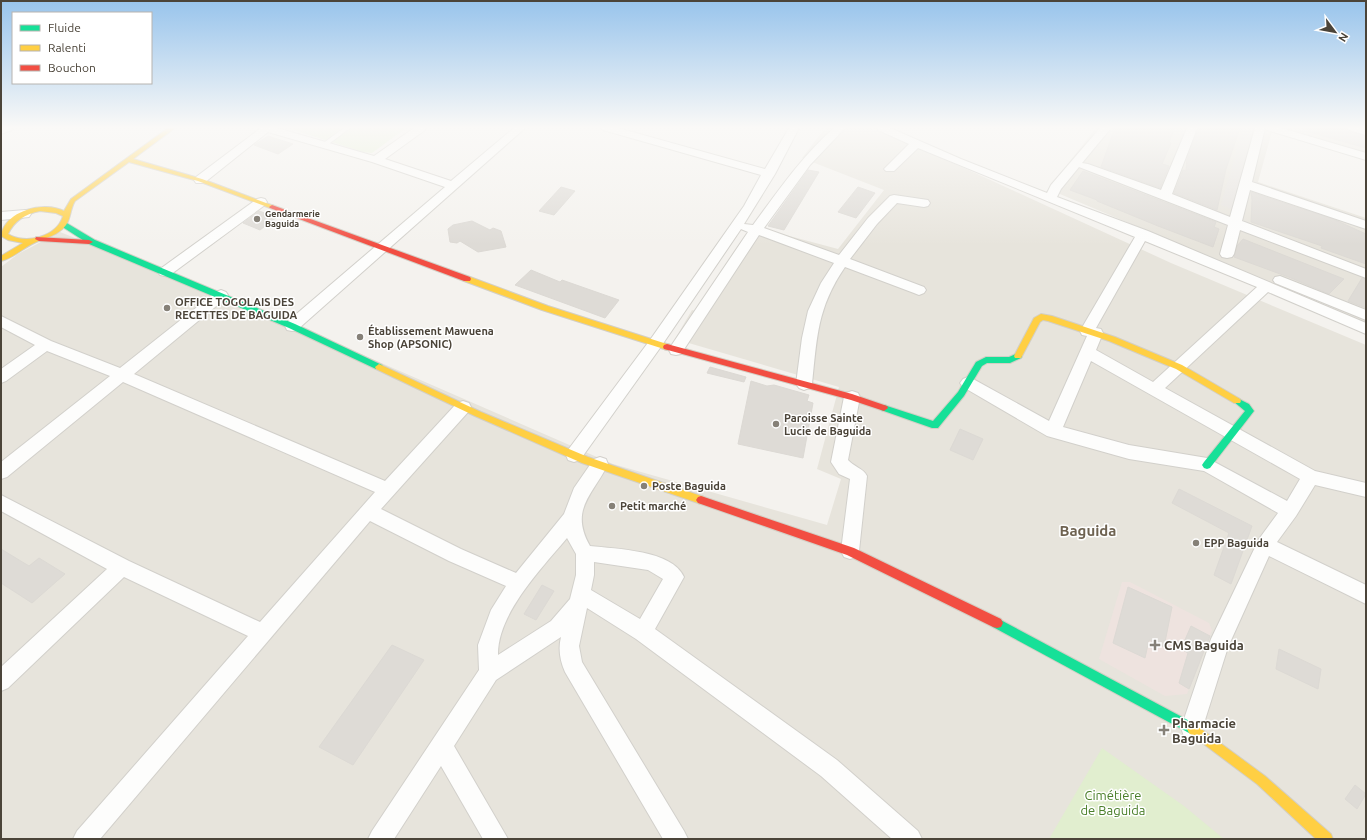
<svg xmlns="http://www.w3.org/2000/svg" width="1367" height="840" font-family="Ubuntu,sans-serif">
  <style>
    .residential { fill: #e7e4dc }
    .medical { fill: #eee3df }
    .green { fill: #e1eecf }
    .parking { fill: #e6e3df }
    .building { fill: #dedbd6; stroke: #dcd9d4 }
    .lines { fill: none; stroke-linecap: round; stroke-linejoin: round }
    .lane-casing { stroke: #d2d0cb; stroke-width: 2 }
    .street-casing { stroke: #d2d0cb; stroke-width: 2 }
    .fast-casing { stroke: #d3cfc5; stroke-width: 2 }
    .slow-casing { stroke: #d3cfc5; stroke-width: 2 }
    .jam-casing { stroke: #d3cfc5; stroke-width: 2 }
    .lane { fill: #fdfdfc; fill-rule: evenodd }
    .street { fill: #fdfdfc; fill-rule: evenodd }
    .fast { fill: #16e098; fill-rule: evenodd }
    .slow { fill: #ffcf43; fill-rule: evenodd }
    .jam { fill: #f24e42; fill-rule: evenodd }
    .poi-dot { fill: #868178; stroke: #fff; stroke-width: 1.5 }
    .labels { text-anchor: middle; stroke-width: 3; stroke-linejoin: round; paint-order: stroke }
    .far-poi-label { font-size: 9px; font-weight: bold; fill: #4b4439; stroke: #fff; text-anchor: start }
    .poi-label { font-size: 11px; font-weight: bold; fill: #4b4439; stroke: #fff; text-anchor: start }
    .near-poi-label { font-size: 13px; font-weight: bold; fill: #4b4439; stroke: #fff; text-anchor: start }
    .near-park-label { font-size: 13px; fill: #4a7f2a; stroke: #fff }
    .district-label { font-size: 15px; font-weight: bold; fill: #6e6250; stroke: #fff }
  </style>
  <rect width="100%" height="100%" fill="#f4f2ee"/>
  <g class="residential">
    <path d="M 825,128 L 872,128 L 973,172 L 1171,263 L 1366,345 L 1366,839 L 1,839 L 1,267 L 18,254 L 60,232 L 308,331 L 613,464 L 827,525 L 841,479 L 817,469 L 839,387 L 675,339 L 692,310 L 707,314 L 763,229 L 838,249 L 884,190 L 802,158 Z"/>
    <path d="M 1096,128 L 1273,128 L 1258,182 L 1366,218 L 1366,323 L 1048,189 Z"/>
    <path d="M 1276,128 L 1366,128 L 1366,156 Z"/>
  </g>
  <path class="medical" d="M 1122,582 L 1130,582 L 1209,623 L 1212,630 L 1187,694 L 1165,696 L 1099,659 Z"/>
  <g class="green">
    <path d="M 287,128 L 406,128 L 372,153 L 363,152 Z"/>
    <path d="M 1102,748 L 1184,806 L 1224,839 L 1049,839 Z"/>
  </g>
  <path class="parking" d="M 1243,128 L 1255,129 L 1234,210 L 1221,205 Z"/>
  <g class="building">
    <path d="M 1115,128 L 1175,128 L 1169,142 L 1171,143 L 1162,164 L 1169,166 L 1160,188 L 1101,167 Z"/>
    <path d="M 1198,128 L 1240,128 L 1226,169 L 1217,210 L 1174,193 L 1183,170 L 1186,171 L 1187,158 Z"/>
    <path d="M 1306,128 L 1347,128 L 1349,131 L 1366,136 L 1366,148 L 1306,131 Z"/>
    <path d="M 268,136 L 293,144 L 278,154 L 254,145 Z"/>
    <path d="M 808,170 L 819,172 L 784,230 L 768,226 Z"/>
    <path d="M 1083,171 L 1216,222 L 1214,227 L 1219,229 L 1213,247 L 1158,226 L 1097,201 L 1097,200 L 1070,190 Z"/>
    <path d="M 561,187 L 575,191 L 554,215 L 539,211 Z"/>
    <path d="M 858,187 L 875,193 L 856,218 L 838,212 Z"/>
    <path d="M 1251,192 L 1333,219 L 1366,234 L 1366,264 L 1321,248 L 1322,246 L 1251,222 L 1252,200 Z"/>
    <path d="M 259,211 L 277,217 L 260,230 L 243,223 Z"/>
    <path d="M 472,221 L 490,230 L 493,228 L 501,231 L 506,247 L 478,252 L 460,241 L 457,243 L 450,242 L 448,229 L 453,225 Z"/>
    <path d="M 1243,239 L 1253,243 L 1344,279 L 1329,294 L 1291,278 L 1234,257 L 1237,246 Z"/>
    <path d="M 531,270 L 560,282 L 562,280 L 619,300 L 605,318 L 515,285 Z"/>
    <path d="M 1362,278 L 1366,279 L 1366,308 L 1348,301 Z"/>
    <path d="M 710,367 L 746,377 L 744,382 L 707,373 Z"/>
    <path d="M 751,381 L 767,386 L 774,385 L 809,395 L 807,401 L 813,403 L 803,458 L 738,444 Z"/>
    <path d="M 960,429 L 983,439 L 973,460 L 950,450 Z"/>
    <path d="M 1179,489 L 1252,526 L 1231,584 L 1214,575 L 1229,533 L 1172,503 Z"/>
    <path d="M 1,549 L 29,566 L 39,558 L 65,574 L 32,603 L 1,583 Z"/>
    <path d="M 542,585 L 554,591 L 536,620 L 524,614 Z"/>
    <path d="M 1128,587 L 1172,607 L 1164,647 L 1149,640 L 1145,658 L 1113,643 Z"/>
    <path d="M 1191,626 L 1210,636 L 1189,689 L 1179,683 L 1188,653 L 1181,649 Z"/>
    <path d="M 392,645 L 424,660 L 353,765 L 319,747 Z"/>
    <path d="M 1279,649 L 1321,669 L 1318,689 L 1276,669 Z"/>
    <path d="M 1355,785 L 1366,794 L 1357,809 L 1345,799 Z"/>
  </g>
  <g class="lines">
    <defs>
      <path id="lane" d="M 344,128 L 350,128 L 326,146 L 322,146 L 322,144 Z"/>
      <g id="street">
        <path d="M 1,128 L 13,128 L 12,130 L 1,134 Z"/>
        <path d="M 261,128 L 277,128 L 374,156 L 414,128 L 426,128 L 425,130 L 385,159 L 451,181 L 514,128 L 525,128 L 297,330 L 292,331 L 287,330 L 285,326 L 287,322 L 445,187 L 372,162 L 268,132 L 204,183 L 196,183 L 194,180 L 196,177 Z"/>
        <path d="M 602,128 L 618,128 L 765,169 L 789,128 L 799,128 L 775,174 L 744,224 L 753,225 C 778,191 802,156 834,128 L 845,128 L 810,165 L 764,228 L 839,255 L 868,218 L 890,196 L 894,195 L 928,200 L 930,203 L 928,206 L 924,207 L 897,203 L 877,224 L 850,259 L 924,287 L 926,290 L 924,293 L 919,295 L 914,293 L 845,267 C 817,308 817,337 812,384 L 809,388 L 804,390 L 799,388 L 796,384 L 802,338 L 808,311 L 821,283 L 834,263 L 759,235 L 681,354 L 676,355 L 671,354 L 669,350 L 671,346 L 748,232 L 741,229 L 660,348 L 580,460 L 574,462 L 568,460 L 566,455 L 568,450 L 650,340 L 744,206 L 761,175 L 603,130 Z"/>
        <path d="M 877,128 L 890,128 L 961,159 L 1047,193 L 1051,185 L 1100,128 L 1111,128 L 1082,163 L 1088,164 L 1161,190 L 1187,128 L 1197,128 L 1172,194 L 1230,217 L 1255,128 L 1265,128 L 1252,182 L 1366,221 L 1366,229 L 1250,190 L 1242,221 L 1366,269 L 1366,278 L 1240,230 L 1234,254 L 1232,257 L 1227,258 L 1222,257 L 1220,254 L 1228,225 L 1079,167 L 1061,189 L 1057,197 L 1148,231 L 1366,323 L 1366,334 L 1268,292 L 1165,388 L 1315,471 L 1366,483 L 1366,497 L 1315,485 L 1296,516 L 1277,542 L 1366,585 L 1366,604 L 1269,556 L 1228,647 L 1200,736 L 1192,739 L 1184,736 L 1181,728 L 1211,639 L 1259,539 L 1278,513 L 1204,471 L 1129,459 L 1047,436 L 963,387 L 960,383 L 963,379 L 968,377 L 973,379 L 1049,421 L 1087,336 L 1082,335 L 1080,331 L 1135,237 L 918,148 L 894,171 L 886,171 L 884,169 L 909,144 L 878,130 ZM 1145,241 L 1257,287 L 1153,382 L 1096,350 L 1103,333 L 1101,329 L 1096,328 ZM 1091,361 L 1300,479 L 1287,501 L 1207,458 L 1129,445 L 1063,427 Z"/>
        <path d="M 1266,128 L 1281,128 L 1366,153 L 1366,160 L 1267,130 Z"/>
        <path d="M 1348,128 L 1366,128 L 1366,135 L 1349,130 Z"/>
        <path d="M 261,198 L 265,199 L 267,202 L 265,205 L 170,275 L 165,276 L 160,275 L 158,272 L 160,269 L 257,199 Z"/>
        <path d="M 25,210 L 29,211 L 31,214 L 29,217 L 1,220 L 1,212 Z"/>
        <path d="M 1280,276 L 1366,310 L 1366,320 L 1275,283 L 1273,280 L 1275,277 Z"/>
        <path d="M 221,290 L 226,292 L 228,295 L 226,298 L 134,374 L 385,481 L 457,403 L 463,401 L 469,403 L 471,407 L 469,411 L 381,509 L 461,549 L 516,573 L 564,514 L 574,488 L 594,459 L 600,457 L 606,459 L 608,464 C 593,495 569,509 590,546 C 617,549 672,550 684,577 L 655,629 L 837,760 L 918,831 L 922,839 L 892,839 L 821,776 L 636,639 L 587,608 L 579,646 L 582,662 L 684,831 L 688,839 L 663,839 L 565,672 C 560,661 558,649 561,637 L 496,680 L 454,746 L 508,839 L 483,839 L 441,766 L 394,839 L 368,839 L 372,831 L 479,670 L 478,645 L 491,610 L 506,586 L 449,561 L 370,521 L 100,839 L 73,839 L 77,831 L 248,636 L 124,577 L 8,688 L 1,691 L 1,667 L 107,569 L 1,511 L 1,495 L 129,561 L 260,622 L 375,492 L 123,382 L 7,477 L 1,479 L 1,462 L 110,376 L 47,351 L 6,381 L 1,383 L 1,369 L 35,345 L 1,327 L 1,316 L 51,341 L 120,368 L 216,292 ZM 567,538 L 576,554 L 576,575 L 570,599 L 551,621 L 498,655 C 497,614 542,568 567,538 ZM 594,562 L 648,570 L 663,579 L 640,619 L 591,590 L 594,575 Z"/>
        <path d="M 852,391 L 858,393 L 860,397 L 848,460 C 854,467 863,468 867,476 L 859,551 L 856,557 L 850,559 L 844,557 L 841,551 L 850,479 L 839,474 L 831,462 L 844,397 L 846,393 Z"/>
      </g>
      <g id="fast">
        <path d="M 61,222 L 65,222 L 95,240 L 295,324 L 382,365 L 383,367 L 382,369 L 376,369 L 289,328 L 89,244 L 61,226 Z"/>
        <path d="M 1018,353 L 1022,356 L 1021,358 L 1010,363 L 987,363 L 982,366 L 964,396 L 938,428 L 932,428 L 881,410 L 880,408 L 884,405 L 933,421 L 958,392 L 976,362 L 986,357 L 1009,357 Z"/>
        <path d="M 1237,398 L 1249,404 L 1254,411 L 1210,468 L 1207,469 L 1204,468 L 1202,465 L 1204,462 L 1245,411 L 1233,401 Z"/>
        <path d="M 997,618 L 1197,725 L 1199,729 L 1197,733 L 1193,735 L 1189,733 L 993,627 L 991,623 L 993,619 Z"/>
      </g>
      <g id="slow">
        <path d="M 168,128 L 175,128 L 133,159 L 202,179 L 274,206 L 274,208 L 270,208 L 198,181 L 129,162 L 75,201 C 70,209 71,218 66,225 C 58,236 46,237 34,243 C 23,248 13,258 1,261 L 1,256 L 23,243 L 8,240 L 1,236 C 5,210 44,201 64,211 L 71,199 ZM 40,211 L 56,213 L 63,216 C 57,237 25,245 8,234 C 14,221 25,214 40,211 Z"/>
        <path d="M 464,277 L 470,277 L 548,306 L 670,345 L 671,347 L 667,350 L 542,310 L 464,281 Z"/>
        <path d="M 1041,314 L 1052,316 L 1115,337 L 1182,365 L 1240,399 L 1241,401 L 1240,403 L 1234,403 L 1176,369 L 1109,341 L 1048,321 L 1043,320 L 1040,322 L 1021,358 L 1015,358 L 1014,356 L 1034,318 Z"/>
        <path d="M 379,364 L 481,412 L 588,457 L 704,497 L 706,500 L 704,503 L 701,504 L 582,463 L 475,416 L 376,369 L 375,367 Z"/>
        <path d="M 1193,723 L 1265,776 L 1331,834 L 1333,839 L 1316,839 L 1257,784 L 1189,733 L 1187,729 L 1189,725 Z"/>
      </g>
      <g id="jam">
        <path d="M 272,205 L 470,277 L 471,279 L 470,281 L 464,281 L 270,208 L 269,207 Z"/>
        <path d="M 36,237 L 89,240 L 93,242 L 89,244 L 39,241 L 35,239 Z"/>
        <path d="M 667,344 L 852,394 L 887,406 L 888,408 L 884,411 L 851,400 L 664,349 L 663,347 L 664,345 Z"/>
        <path d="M 701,496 L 854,548 L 1001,619 L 1003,623 L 1001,627 L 997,628 L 993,627 L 847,555 L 698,503 L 696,500 L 698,497 Z"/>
      </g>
    </defs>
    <use href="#lane" class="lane-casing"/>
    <use href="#street" class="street-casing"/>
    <use href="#fast" class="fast-casing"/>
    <use href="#slow" class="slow-casing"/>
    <use href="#jam" class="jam-casing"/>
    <use href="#lane" class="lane"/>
    <use href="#street" class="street"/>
    <use href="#fast" class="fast"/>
    <use href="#slow" class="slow"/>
    <use href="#jam" class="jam"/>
  </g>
  <linearGradient id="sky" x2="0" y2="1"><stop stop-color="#98c4ec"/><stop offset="0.52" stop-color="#faf9f7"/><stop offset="1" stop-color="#faf9f7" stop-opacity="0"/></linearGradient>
  <rect width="1367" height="245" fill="url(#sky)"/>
  <g class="poi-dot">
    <circle cx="257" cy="219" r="4"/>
    <circle cx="167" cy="308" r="4"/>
    <circle cx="360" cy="337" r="4"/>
    <circle cx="776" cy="424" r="4"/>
    <circle cx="644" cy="486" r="4"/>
    <circle cx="612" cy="506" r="4"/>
    <circle cx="1196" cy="543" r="4"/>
    <path d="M1153 639h4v4h4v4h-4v4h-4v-4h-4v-4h4z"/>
    <path d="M1162 724h4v4h4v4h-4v4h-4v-4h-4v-4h4z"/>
  </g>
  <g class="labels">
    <g class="far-poi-label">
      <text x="265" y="217">Gendarmerie<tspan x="265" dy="10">Baguida</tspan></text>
    </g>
    <g class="poi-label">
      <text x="175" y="306">OFFICE TOGOLAIS DES<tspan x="175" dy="13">RECETTES DE BAGUIDA</tspan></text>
      <text x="368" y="335">Établissement Mawuena<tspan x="368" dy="13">Shop (APSONIC)</tspan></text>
      <text x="784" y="422">Paroisse Sainte<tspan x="784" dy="13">Lucie de Baguida</tspan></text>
      <text x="652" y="490">Poste Baguida</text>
      <text x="620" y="510">Petit marché</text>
      <text x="1204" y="547">EPP Baguida</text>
    </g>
    <g class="near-poi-label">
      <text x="1164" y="650">CMS Baguida</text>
      <text x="1172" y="728">Pharmacie<tspan x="1172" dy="15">Baguida</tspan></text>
    </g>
    <g class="near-park-label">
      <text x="1113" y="800">Cimétière<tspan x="1113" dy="15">de Baguida</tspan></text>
    </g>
    <g class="district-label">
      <text x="1088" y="536">Baguida</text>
    </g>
  </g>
  <rect width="1367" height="840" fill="none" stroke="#4b4439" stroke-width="4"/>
  <rect x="12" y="12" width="140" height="72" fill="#ffffff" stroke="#b7b4b0"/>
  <rect x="20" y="25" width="20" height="6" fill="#16e098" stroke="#b7b4b0"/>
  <text x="48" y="32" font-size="12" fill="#4b4439">Fluide</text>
  <rect x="20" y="45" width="20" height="6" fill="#ffcf43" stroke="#b7b4b0"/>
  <text x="48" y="52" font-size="12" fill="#4b4439">Ralenti</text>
  <rect x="20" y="65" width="20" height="6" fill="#f24e42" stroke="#b7b4b0"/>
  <text x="48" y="72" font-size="12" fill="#4b4439">Bouchon</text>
  <g transform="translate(1335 32) rotate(122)" stroke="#ffffff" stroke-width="3" paint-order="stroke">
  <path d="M0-3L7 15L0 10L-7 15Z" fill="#4b4439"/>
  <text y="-6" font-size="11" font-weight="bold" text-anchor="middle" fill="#4b4439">N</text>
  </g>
</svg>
